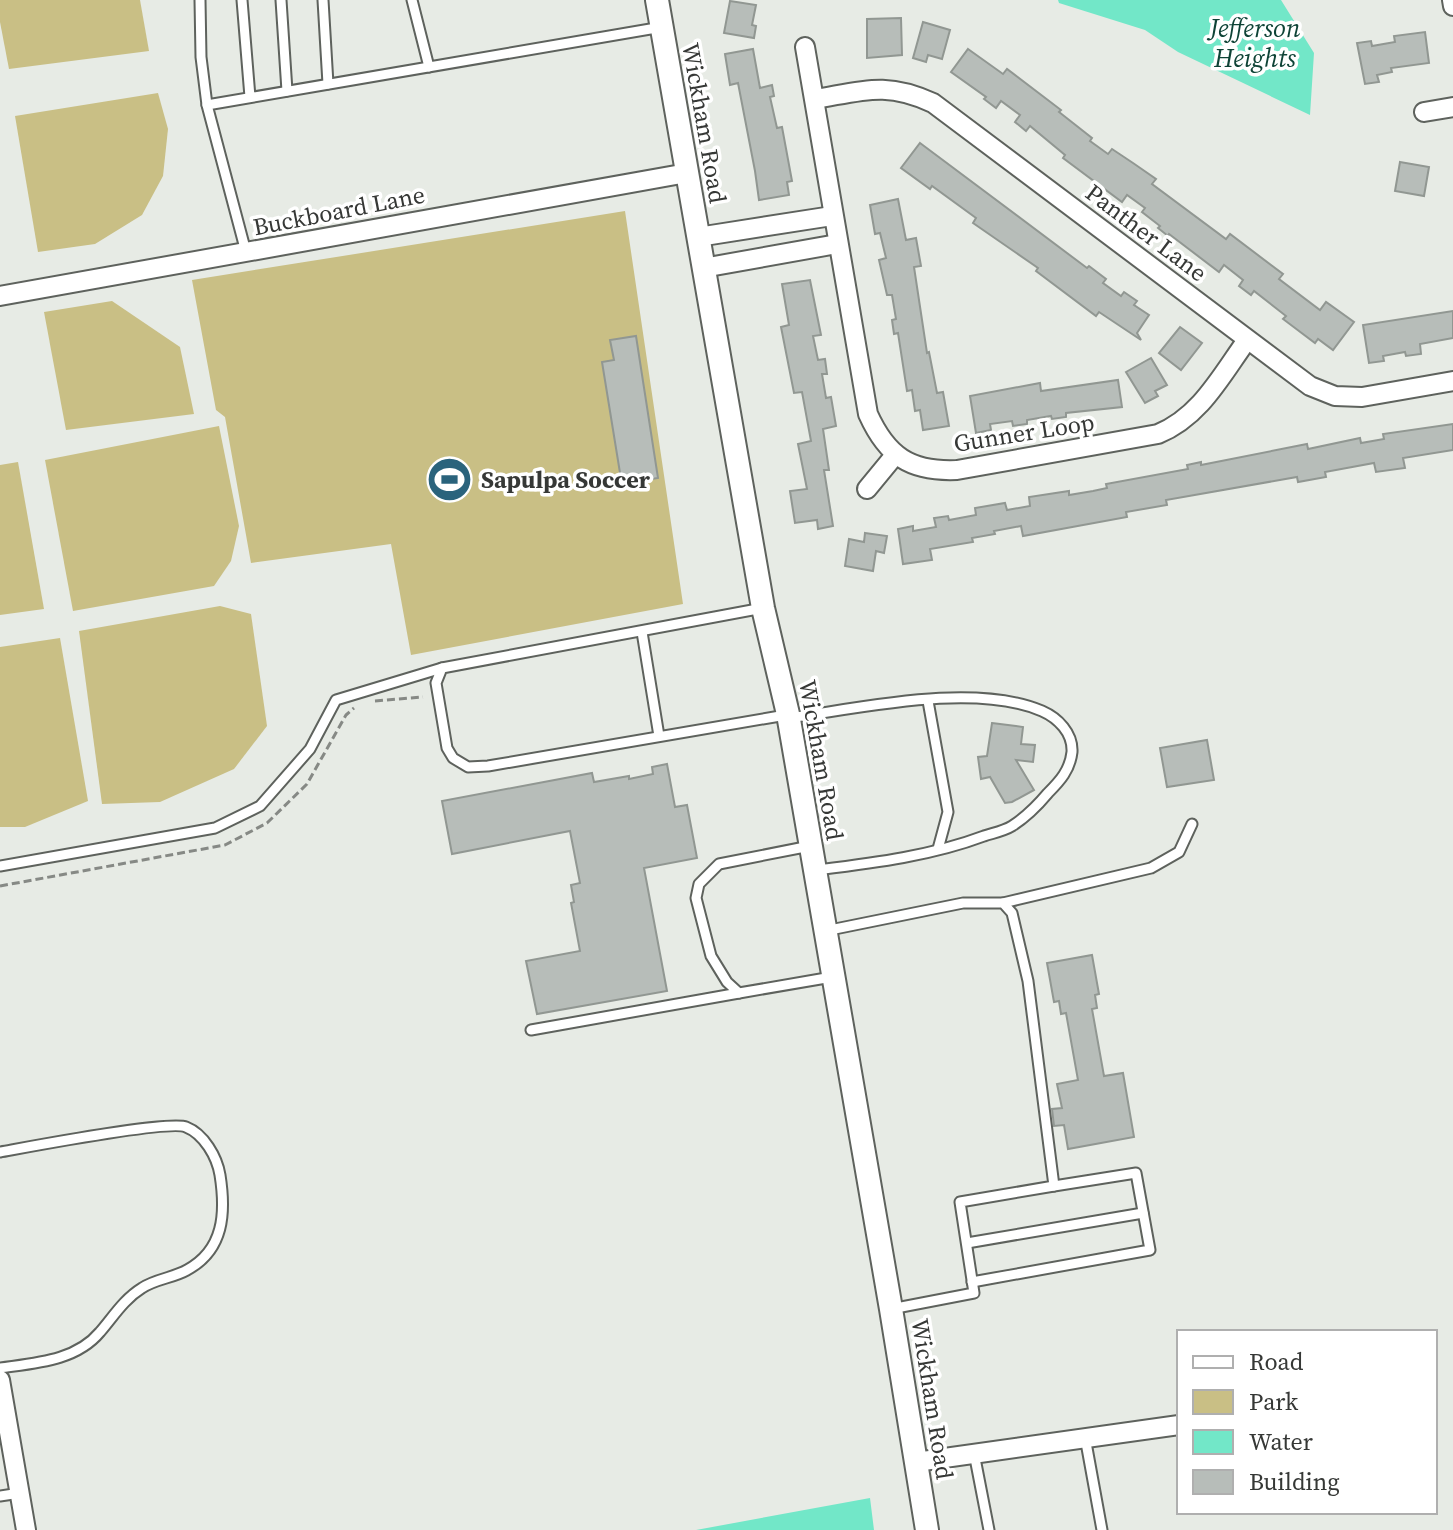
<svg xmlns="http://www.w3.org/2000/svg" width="1453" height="1530" font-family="'Source Serif 4',serif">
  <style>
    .green { fill: #c9bf85 }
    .water { fill: #72e7c8 }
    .building { fill: #b7bdb9; stroke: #919792; stroke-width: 2 }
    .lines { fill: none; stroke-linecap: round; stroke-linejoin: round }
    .service-casing { stroke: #5e625d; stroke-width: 13 }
    .minor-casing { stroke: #5e625d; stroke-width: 22 }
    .tertiary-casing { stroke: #5e625d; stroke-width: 26 }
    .path { stroke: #868985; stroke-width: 3; stroke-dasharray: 8 4; stroke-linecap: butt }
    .service { stroke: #fff; stroke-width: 9 }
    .minor { stroke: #fff; stroke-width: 18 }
    .tertiary { stroke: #fff; stroke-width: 22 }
    .labels { text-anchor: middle; stroke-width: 7; stroke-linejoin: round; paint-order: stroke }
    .street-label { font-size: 24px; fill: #363836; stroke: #fff }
    .poi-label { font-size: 24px; font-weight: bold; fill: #363836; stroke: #fff; text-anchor: start }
    .water-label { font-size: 26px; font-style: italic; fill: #0e4336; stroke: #fff }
  </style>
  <rect width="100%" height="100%" fill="#e7ebe5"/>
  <g class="green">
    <path d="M 0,0 L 140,0 L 149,51 L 9,69 L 0,22 Z"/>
    <path d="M 158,93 L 168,129 L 163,176 L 142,215 L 95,244 L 38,252 L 15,116 Z"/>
    <path d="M 625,211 L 683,604 L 411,655 L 391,544 L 251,563 L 225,417 L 216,410 L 192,280 Z"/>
    <path d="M 112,301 L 180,347 L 194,414 L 66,430 L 44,312 Z"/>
    <path d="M 219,426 L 239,526 L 231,561 L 214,586 L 73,611 L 45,460 Z"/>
    <path d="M 18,462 L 44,609 L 0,615 L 0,465 Z"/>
    <path d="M 220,606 L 251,614 L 267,726 L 234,769 L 160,802 L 102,804 L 79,631 Z"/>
    <path d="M 60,638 L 88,801 L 25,827 L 0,827 L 0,647 Z"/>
  </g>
  <g class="water">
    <path d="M 1058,0 L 1281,0 L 1314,53 L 1310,115 L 1178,52 L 1145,30 L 1059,3 Z"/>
    <path d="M 870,1498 L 874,1530 L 696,1530 Z"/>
  </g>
  <g class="building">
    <path d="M 730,1 L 756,5 L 752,25 L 756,26 L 754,38 L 724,33 Z"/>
    <path d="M 901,18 L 902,55 L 867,58 L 867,19 Z"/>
    <path d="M 923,22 L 950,30 L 942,59 L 928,55 L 926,62 L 913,58 Z"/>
    <path d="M 1425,32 L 1429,63 L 1391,68 L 1392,72 L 1377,75 L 1379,82 L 1365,84 L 1357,43 L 1371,41 L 1372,46 L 1395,42 L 1394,36 Z"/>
    <path d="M 753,49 L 760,88 L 772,85 L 774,96 L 770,97 L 777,128 L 782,127 L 792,181 L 787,182 L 789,195 L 759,200 L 755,171 L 738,83 L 730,85 L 725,54 Z"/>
    <path d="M 968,49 L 1003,74 L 1007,69 L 1061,110 L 1059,112 L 1092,138 L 1090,141 L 1108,154 L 1112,149 L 1133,163 L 1156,179 L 1152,184 L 1226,239 L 1230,234 L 1283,274 L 1279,279 L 1320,310 L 1326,302 L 1354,322 L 1333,350 L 1318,339 L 1315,343 L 1283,319 L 1286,316 L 1254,291 L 1251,295 L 1239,286 L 1243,280 L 1224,265 L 1219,272 L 1169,234 L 1168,236 L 1158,228 L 1160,226 L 1142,212 L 1145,208 L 1127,195 L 1122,202 L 1063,158 L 1065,155 L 1030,126 L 1026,131 L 1015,122 L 1020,115 L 1001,101 L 996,108 L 984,99 L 986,97 L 951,72 Z"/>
    <path d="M 920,143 L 1087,268 L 1089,266 L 1106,279 L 1103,283 L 1121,296 L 1124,292 L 1137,301 L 1134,305 L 1149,315 L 1137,333 L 1141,340 L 1099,312 L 1096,316 L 1036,271 L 1038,268 L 973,223 L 976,218 L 932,186 L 930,189 L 901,168 Z"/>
    <path d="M 1400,162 L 1429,167 L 1424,196 L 1395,191 Z"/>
    <path d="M 898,199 L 906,240 L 916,238 L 921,266 L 914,267 L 927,353 L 929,352 L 937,393 L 943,392 L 949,426 L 923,430 L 920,410 L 915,411 L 912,390 L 907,391 L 898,333 L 894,334 L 892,320 L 896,319 L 892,295 L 887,295 L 879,260 L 886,258 L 880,233 L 875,234 L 870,205 Z"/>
    <path d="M 810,280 L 821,335 L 813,336 L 818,360 L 825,359 L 827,374 L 822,374 L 826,398 L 831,397 L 836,426 L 823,429 L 829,470 L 824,470 L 833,526 L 818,529 L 817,520 L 795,523 L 790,491 L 807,489 L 798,444 L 811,441 L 802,392 L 794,393 L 781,327 L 789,325 L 782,284 Z"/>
    <path d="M 1453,311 L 1453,338 L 1420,344 L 1421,354 L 1406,356 L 1405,352 L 1383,356 L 1384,361 L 1369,363 L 1363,325 Z"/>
    <path d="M 1180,327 L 1202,343 L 1181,370 L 1159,353 Z"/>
    <path d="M 636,336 L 658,478 L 633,482 L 633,477 L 621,479 L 602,362 L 614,360 L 610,340 Z"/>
    <path d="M 1151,358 L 1167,385 L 1155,391 L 1158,396 L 1145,403 L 1126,372 Z"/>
    <path d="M 1118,380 L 1122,407 L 1066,413 L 1066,417 L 1052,419 L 1051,416 L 1027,420 L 1027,424 L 1013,426 L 1012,421 L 990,424 L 991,430 L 976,433 L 970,396 L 1040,383 L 1041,391 Z"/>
    <path d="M 1453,424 L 1453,450 L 1403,458 L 1405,468 L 1376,472 L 1374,463 L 1325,472 L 1326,477 L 1298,482 L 1297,477 L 1166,500 L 1167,505 L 1126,512 L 1127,517 L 1023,536 L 1021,526 L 994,531 L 995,534 L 972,538 L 973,542 L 930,549 L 932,560 L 903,564 L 898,529 L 913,526 L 913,531 L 936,527 L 934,518 L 948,516 L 949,520 L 976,515 L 975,508 L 1005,503 L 1007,510 L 1030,506 L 1029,497 L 1069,491 L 1069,495 L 1093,491 L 1107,488 L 1106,484 L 1188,469 L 1187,465 L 1201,462 L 1201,465 L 1307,444 L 1308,449 L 1360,438 L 1361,443 L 1384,439 L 1383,434 Z"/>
    <path d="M 865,533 L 887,536 L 884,553 L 876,551 L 873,571 L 845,566 L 849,539 L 864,542 Z"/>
    <path d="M 992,723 L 1023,727 L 1021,744 L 1035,745 L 1033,762 L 1016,760 L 1034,790 L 1012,802 L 1005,803 L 990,777 L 981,779 L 978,757 L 987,756 Z"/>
    <path d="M 1207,740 L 1214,780 L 1167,787 L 1160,748 Z"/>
    <path d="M 667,764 L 675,807 L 687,805 L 697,858 L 644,868 L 667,991 L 537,1014 L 526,961 L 580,951 L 571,903 L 574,902 L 571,885 L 580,883 L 570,831 L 452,854 L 442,801 L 592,773 L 594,782 L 629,776 L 629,779 L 653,774 L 652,767 Z"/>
    <path d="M 1092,955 L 1099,994 L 1095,995 L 1097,1008 L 1092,1009 L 1104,1076 L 1123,1073 L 1134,1137 L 1068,1149 L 1064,1125 L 1054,1126 L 1052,1109 L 1062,1108 L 1057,1084 L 1078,1080 L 1066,1013 L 1061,1014 L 1059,1001 L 1054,1002 L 1047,963 Z"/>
  </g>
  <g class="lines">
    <defs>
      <g id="service">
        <path d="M 200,0 L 201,57 L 207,105"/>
        <path d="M 242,0 L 250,97"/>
        <path d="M 281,0 L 287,91"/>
        <path d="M 323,0 L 328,84"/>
        <path d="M 412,0 L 429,67"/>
        <path d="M 246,252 L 207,105 L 662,27"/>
        <path d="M 763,608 L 442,668 L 436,683 L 447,748 L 453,758 L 468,767 L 488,766 L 786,715"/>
        <path d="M 642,632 L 659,736"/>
        <path d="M 928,701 L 948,812 L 938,849"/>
        <path d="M 789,718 C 861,708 974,682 1042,711 C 1058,718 1073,733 1072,752 C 1070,770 1060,781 1048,793 C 1038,805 1026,817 1012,826 C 1004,831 993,833 984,836 C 931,856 873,863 817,870"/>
        <path d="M 810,846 L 719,864 L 699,884 L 696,898 L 711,956 L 727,982 L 739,993 L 832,977"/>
        <path d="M 0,866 L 215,828 L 260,806 L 310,749 L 336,700 L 442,668"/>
        <path d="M 1003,903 L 1151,868 L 1179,852 L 1192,824"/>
        <path d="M 825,931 L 963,903 L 1003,903 L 1012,913 L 1028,981 L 1054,1186 L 960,1202 L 974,1293 L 891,1309"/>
        <path d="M 531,1030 L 739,993"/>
        <path d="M 0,1152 C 28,1147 169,1120 186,1127 C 204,1134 217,1157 220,1175 C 226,1213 224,1250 187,1270 C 173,1278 155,1279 142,1288 C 124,1299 113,1317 100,1332 C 76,1361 35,1363 0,1368"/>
        <path d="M 967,1243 L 1143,1213"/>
        <path d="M 972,1282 L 1150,1250 L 1136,1173 L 1054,1186"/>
        <path d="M 1085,1437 L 1102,1530"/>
        <path d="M 974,1453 L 989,1530"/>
        <path d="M 0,1496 L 20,1493"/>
      </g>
      <g id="minor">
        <path d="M 1452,0 L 1453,6"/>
        <path d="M 805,47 L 868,414 C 887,456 910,472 957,470 L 1158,434 C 1200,417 1221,376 1247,340"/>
        <path d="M 815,99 C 863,91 886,81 933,103 L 1310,386 L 1335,396 L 1362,397 L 1453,381"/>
        <path d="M 1424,112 L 1453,107"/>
        <path d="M 698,237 L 832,216"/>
        <path d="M 703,268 L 837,244"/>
        <path d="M 0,296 L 687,173"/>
        <path d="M 867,489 L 895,455"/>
        <path d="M 0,1380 L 26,1530"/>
        <path d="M 916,1462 L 1179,1425"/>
      </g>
      <path id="tertiary" d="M 657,0 L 763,608 L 788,714 L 891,1309 L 927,1530"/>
    </defs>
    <use href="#service" class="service-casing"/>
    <use href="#minor" class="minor-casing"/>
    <use href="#tertiary" class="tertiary-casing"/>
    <g class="path">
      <path d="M 375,701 L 423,697"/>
      <path d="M 0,886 L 225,845 L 267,823 L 307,784 L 346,715 L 354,708"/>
    </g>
    <use href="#service" class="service"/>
    <use href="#minor" class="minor"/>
    <use href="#tertiary" class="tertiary"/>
  </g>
  <defs>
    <symbol id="stadium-disc" viewBox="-11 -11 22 22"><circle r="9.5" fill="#2a637c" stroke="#fff"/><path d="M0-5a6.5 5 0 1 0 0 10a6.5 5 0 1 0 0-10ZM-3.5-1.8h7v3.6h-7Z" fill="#fff"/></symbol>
  </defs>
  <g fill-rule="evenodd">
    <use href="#stadium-disc" x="424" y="454" width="51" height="51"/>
  </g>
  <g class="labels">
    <g class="street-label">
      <text transform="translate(704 123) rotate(80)" y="8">Wickham Road</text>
      <text transform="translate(339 211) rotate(-11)" y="8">Buckboard Lane</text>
      <text transform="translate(1146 233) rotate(37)" y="8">Panther Lane</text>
      <text transform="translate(1024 433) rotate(-9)" y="8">Gunner Loop</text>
      <text transform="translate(821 760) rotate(80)" y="8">Wickham Road</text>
      <text transform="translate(932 1399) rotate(81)" y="8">Wickham Road</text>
    </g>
    <g class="poi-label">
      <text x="481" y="488">Sapulpa Soccer</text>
    </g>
    <g class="water-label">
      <text x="1255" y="37">Jefferson<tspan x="1255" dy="30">Heights</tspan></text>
    </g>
  </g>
  <rect x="1177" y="1330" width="260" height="184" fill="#ffffff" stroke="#afafaf" stroke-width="2"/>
  <rect x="1193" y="1356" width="40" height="12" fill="#ffffff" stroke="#afafaf" stroke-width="2"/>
  <text x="1249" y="1370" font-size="24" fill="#363836">Road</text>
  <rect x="1193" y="1390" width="40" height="24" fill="#c9bf85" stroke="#afafaf" stroke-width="2"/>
  <text x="1249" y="1410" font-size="24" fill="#363836">Park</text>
  <rect x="1193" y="1430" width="40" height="24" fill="#72e7c8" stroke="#afafaf" stroke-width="2"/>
  <text x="1249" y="1450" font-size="24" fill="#363836">Water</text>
  <rect x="1193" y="1470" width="40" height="24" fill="#b7bdb9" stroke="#afafaf" stroke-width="2"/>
  <text x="1249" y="1490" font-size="24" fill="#363836">Building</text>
</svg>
